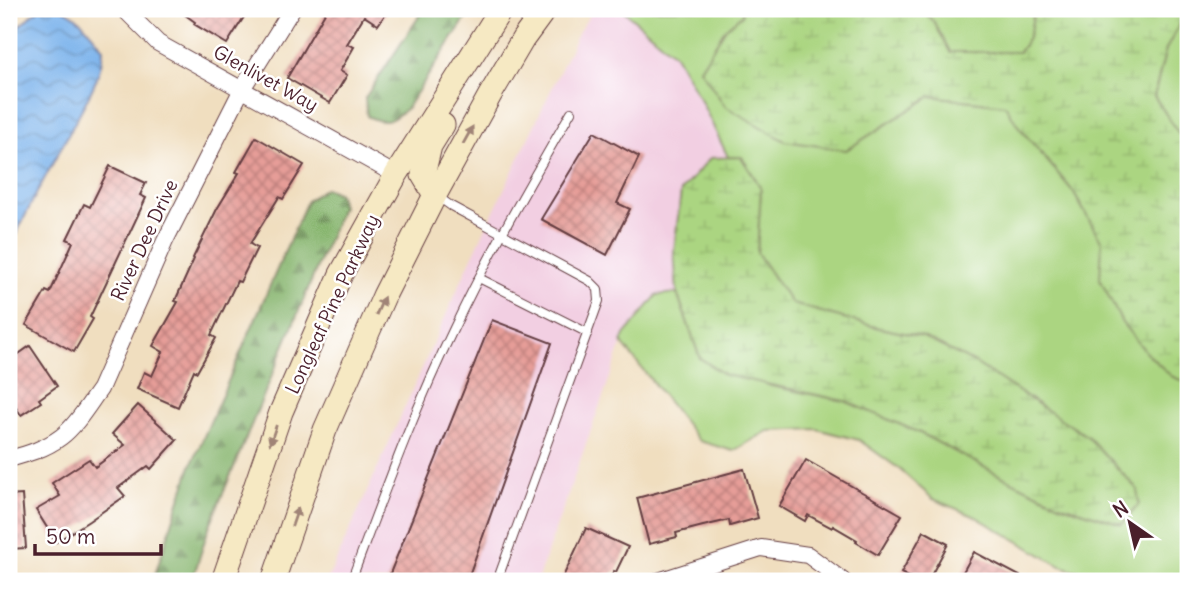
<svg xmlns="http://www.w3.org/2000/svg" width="1197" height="590" font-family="Delius,sans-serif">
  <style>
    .built { fill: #f2cfe2 }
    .green { fill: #abd581; stroke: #7a7a56; stroke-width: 2 }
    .forest { fill: url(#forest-firs); stroke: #696a4d; stroke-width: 2 }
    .wetland { fill: url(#wetland-marsh); stroke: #7a7a56; stroke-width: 2 }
    .water { fill: url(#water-waves); stroke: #646a8c; stroke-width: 2 }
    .building { fill: url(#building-cross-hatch) }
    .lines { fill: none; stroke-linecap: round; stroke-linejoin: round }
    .lane-casing { stroke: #633c41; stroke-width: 10 }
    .street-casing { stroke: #633c41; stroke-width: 18 }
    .secondary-casing { stroke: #633c41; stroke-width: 25 }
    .lane { stroke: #fff; stroke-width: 8 }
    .street { stroke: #fff; stroke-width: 16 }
    .secondary { stroke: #f6e9c3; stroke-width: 23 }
    .oneway { fill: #a08477 }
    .labels { text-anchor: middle; stroke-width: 5; stroke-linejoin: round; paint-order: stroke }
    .street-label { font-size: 19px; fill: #4a1f2b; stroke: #fff }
  </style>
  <defs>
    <pattern id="forest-firs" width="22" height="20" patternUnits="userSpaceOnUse" patternTransform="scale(1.75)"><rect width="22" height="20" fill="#88b66f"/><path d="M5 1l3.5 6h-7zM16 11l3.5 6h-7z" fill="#71935b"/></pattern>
    <pattern id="wetland-marsh" width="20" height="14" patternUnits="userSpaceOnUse" patternTransform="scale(1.75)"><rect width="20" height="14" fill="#abd581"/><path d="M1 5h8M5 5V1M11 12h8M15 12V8" fill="none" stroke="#95b670"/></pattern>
    <pattern id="water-waves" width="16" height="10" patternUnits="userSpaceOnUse" patternTransform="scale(1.75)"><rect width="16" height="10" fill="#7db4ec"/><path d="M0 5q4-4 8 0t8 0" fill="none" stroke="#6892bf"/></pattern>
    <pattern id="building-cross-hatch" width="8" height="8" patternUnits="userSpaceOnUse" patternTransform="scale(1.75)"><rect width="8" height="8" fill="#e69d98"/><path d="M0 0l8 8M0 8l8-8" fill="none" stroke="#bc7f7c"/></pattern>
  </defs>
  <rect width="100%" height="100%" fill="#fff"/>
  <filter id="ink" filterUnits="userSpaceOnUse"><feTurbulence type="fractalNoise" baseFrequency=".0143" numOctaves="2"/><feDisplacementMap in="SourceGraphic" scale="14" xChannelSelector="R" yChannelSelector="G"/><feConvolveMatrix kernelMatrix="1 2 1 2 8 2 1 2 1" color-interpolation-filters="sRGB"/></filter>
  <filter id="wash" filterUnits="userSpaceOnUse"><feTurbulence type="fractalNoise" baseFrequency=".00686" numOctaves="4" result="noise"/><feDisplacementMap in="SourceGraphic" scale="28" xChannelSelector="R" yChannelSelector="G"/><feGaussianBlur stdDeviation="1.57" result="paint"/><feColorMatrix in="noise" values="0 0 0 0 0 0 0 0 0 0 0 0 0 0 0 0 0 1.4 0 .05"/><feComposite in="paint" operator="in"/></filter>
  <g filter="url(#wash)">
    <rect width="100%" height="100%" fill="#f0debf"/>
    <path class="built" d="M 594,9 L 622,9 L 675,55 L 701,101 L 728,157 L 710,158 L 674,251 L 677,293 L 656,295 L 625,335 L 537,581 L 327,581 L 472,257 L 579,31 Z"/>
    <g class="green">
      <path d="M 622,9 L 742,9 L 743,14 L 726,28 L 700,69 L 846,150 L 931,96 L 1005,105 L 1019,127 L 1072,190 L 1102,242 L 1101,279 L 1171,376 L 1188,383 L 1188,513 L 1182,544 L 1188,551 L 1188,581 L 1109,581 L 1061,566 L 976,517 L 933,499 L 898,468 L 859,440 L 817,429 L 768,431 L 733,451 L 699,441 L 622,343 L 625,335 L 657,295 L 677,293 L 700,358 L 771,386 L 845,401 L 918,432 L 1137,489 L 1088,437 L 975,363 L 923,337 L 879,328 L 792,304 L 757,253 L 761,188 L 742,157 L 728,157 L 701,101 L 675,55 Z"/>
      <path d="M 922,9 L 1033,9 C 1033,25 1030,39 1019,52 L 950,52 L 934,22 Z"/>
      <path d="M 1188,9 L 1188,142 L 1179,134 L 1154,96 L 1166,49 Z"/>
    </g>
    <g class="forest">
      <path d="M 424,9 L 472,9 L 406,109 C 390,122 386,125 367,116 L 365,98 Z"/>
      <path d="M 325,188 L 339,194 L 342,207 L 209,527 L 192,581 L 153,581 L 191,466 L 307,201 Z"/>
    </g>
    <g class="wetland">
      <path d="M 742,9 L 922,9 L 934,22 L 950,52 L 1019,52 C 1030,39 1033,25 1033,9 L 1188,9 L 1166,49 L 1154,96 L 1179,134 L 1188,142 L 1188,383 L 1171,376 L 1146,352 L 1122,323 L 1100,279 L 1102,242 L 1072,190 L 1019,127 L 1005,105 L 931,96 L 846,150 L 785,141 L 725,106 L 700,69 L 726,28 L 742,15 Z"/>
      <path d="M 741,157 L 761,188 L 757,253 L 792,304 L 879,328 L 923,337 L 975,363 L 1088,437 L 1137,489 L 1139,504 L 1122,524 L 1062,505 L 999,475 L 918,432 L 845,401 L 725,375 L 700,358 L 677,292 L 674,251 L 681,191 L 710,158 Z"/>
    </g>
    <path class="water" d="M 39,9 C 46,9 55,8 62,9 C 79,14 92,35 103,48 C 103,75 86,100 74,124 C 52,166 27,207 9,251 L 9,35 Z"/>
    <g id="blocks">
      <g class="building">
        <path d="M 177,9 L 249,9 L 227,44 L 194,24 L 195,22 Z"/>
        <path d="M 327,9 L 389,9 L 378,25 L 364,16 L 347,44 L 354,47 L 340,71 L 347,75 L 330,103 L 287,78 Z"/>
        <path d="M 594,132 L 639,157 L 617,203 L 630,209 L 607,255 L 541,219 Z"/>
        <path d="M 256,137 L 304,165 L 283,199 L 279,197 L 250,244 L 257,248 L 240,282 L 237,281 L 211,335 L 216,338 L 197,372 L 194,370 L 178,407 L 137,389 L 144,372 L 152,376 L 163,352 L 153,346 L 178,302 L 175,301 L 194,259 L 193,258 L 217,209 L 239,173 L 236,172 Z"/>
        <path d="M 110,166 L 146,183 L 140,195 L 146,198 L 90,317 L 93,319 L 74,352 L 26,325 L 46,291 L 50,293 L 73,242 L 67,239 L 84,204 L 90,207 Z"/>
        <path d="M 492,320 L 552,343 L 467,581 L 387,581 Z"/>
        <path d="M 30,346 L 57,386 L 39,399 L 41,402 L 21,415 L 9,397 L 9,361 Z"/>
        <path d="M 138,405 L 177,440 L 151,469 L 148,466 L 118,488 L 125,496 L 89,521 L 56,542 L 36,510 L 60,496 L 52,483 L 89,459 L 95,467 L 125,445 L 112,434 Z"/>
        <path d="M 806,460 L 902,515 L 878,555 L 856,542 L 857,540 L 833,526 L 832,528 L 808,515 L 805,521 L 779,506 Z"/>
        <path d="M 744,469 L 758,518 L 730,526 L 729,520 L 703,526 L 676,533 L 677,537 L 649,544 L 637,498 Z"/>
        <path d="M 22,495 L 26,548 L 9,549 L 9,496 Z"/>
        <path d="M 586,528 L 628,547 L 616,572 L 614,571 L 609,581 L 561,581 Z"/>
        <path d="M 924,531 L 948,544 L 928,581 L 916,581 L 901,573 Z"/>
        <path d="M 974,552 L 1029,581 L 958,581 Z"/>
      </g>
    </g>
  </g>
  <g filter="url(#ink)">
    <use href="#blocks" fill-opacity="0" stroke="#633c41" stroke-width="2"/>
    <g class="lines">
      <defs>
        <g id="lane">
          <path d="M 437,196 L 451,206 L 590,281 L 598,289 L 599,301 L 497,581"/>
          <path d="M 479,278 L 588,333"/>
          <path d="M 351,581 C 383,496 414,410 454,328 C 489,254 530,183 571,112"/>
        </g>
        <g id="street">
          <path d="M 124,9 L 158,43 L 396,175"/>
          <path d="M 9,459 C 27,454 45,449 61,437 C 76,426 89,404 100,389 L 165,241 L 242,89 L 292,9"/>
          <path d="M 658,581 L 761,548 L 808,555 L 843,581"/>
        </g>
        <g id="secondary">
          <path d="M 435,195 L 423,175 L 430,146 L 443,125"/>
          <path d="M 223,581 L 281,412 L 341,274 L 396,175 L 501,9"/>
          <path d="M 273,581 L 325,430 L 384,296 L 435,195 L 490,95 L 523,39 L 545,9"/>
        </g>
      </defs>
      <use href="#lane" class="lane-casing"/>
      <use href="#street" class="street-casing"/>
      <use href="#secondary" class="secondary-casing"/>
      <use href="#lane" class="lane"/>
      <use href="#street" class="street"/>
      <use href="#secondary" class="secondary"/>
    </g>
    <defs><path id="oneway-solid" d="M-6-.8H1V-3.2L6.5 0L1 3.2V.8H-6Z" transform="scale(1.75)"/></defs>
    <g class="oneway">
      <use href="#oneway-solid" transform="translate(468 135) rotate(-61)"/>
      <use href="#oneway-solid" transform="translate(380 306) rotate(-66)"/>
      <use href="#oneway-solid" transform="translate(273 435) rotate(109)"/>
      <use href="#oneway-solid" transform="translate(295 517) rotate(-71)"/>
    </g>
  </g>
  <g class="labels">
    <g class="street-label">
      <text transform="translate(266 78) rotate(29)" y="7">Glenlivet Way</text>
      <text transform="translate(144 240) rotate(-65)" y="7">River Dee Drive</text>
      <text transform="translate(332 304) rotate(-65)" y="7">Longleaf Pine Parkway</text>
    </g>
  </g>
  <rect width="1197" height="590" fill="none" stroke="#fff" stroke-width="35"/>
  <g transform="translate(1130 523) rotate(326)" stroke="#ffffff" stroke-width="5" paint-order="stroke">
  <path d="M0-5L12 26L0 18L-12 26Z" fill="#4a1f2b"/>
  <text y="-10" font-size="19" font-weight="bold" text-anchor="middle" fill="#4a1f2b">N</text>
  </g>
  <path d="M35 544v10h126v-10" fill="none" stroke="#4a1f2b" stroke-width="3.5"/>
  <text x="46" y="544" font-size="21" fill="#4a1f2b" stroke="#ffffff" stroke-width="5" paint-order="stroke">50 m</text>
</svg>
